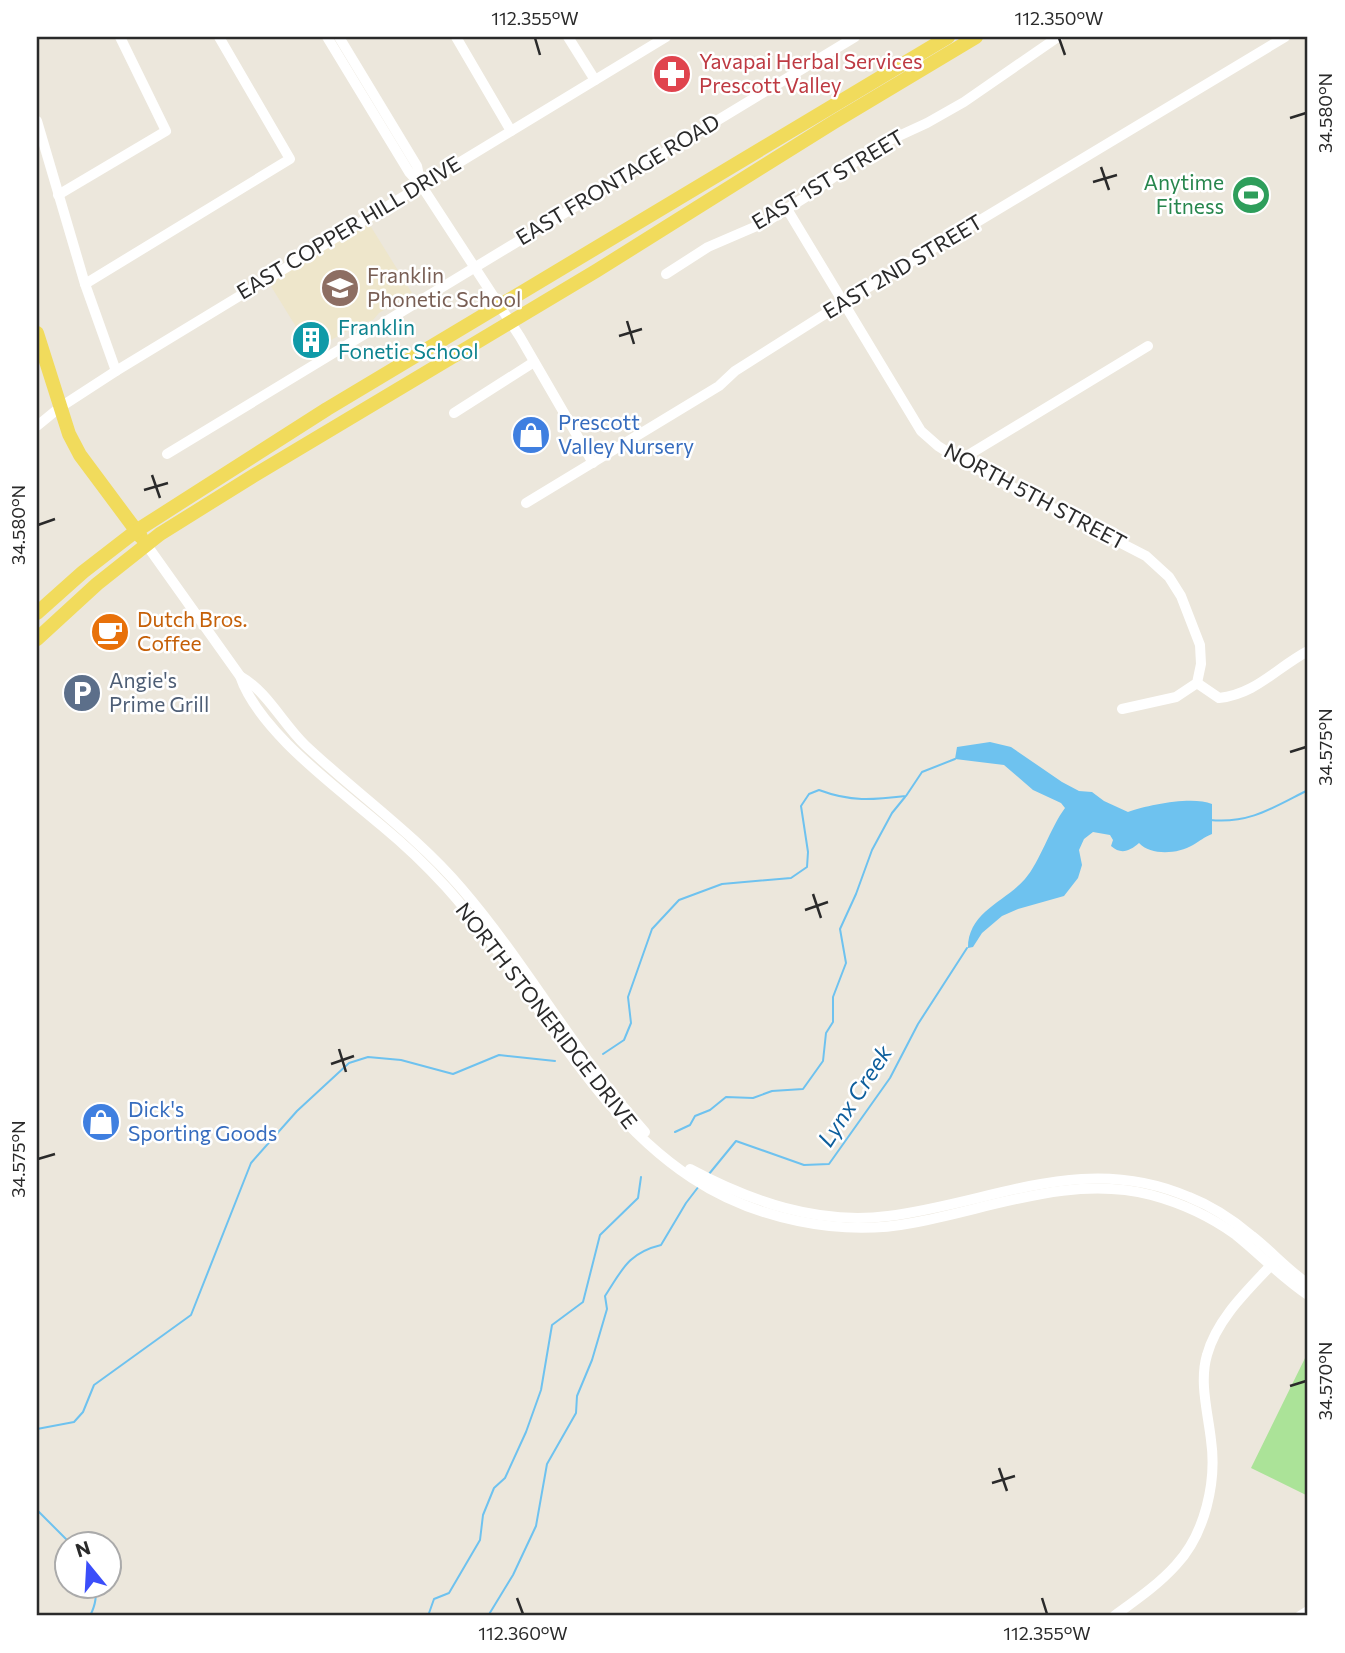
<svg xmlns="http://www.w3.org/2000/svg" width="1345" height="1653" font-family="Commissioner,sans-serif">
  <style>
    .education { fill: #eee6cb }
    .green { fill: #abe398 }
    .water { fill: #6ec2ef }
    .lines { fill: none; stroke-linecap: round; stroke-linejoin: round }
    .stream { stroke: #6ec2ef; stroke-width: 2 }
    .minor { stroke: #fff; stroke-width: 10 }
    .major { stroke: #f1db5c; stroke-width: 14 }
    .ticks { fill: none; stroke: #2a2a2a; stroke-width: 2.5 }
    .labels { text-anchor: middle; stroke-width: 5; stroke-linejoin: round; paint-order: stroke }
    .health-label { font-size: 21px; fill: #be3a42; stroke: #fff; text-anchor: start }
    .street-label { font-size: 21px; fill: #2a2a2a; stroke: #fff }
    .leisure-label { font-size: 21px; fill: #27864d; stroke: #fff; text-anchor: end }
    .education-label { font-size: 21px; fill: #785e54; stroke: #fff; text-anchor: start }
    .culture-label { font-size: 21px; fill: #0d838f; stroke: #fff; text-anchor: start }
    .shop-label { font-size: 21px; fill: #366cbe; stroke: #fff; text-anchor: start }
    .food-label { font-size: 21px; fill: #c56008; stroke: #fff; text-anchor: start }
    .service-label { font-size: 21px; fill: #4e5e75; stroke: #fff; text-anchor: start }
    .water-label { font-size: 23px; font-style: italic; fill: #0d5e9c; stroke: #fff }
    .neatline { fill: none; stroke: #2a2a2a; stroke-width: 2.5 }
    .ticks-label { font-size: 18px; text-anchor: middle; fill: #2a2a2a }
  </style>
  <rect width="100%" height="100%" fill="#ece7dc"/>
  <path class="education" d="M 368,222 L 412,293 L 379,313 L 373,320 L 362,323 L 311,351 L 269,283 Z"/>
  <path class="green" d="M 1308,1352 L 1308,1467 L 1305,1468 L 1306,1495 L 1251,1468 Z"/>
  <path class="water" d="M 990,742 L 1011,747 L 1062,782 L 1079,791 L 1092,792 L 1104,801 L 1128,812 C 1148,805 1192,796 1212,804 L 1212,834 C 1204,837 1200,841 1193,845 C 1178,854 1151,856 1139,843 C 1130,851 1121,855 1111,846 L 1113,840 L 1110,835 L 1093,832 L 1084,839 L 1079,850 L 1082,865 L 1078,878 L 1064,896 L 1018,909 L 1002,916 L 982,933 L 973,947 L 968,948 C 968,912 1005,902 1025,879 C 1040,862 1050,828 1065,808 L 1061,803 L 1033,790 L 1004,765 L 955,759 L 957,747 Z"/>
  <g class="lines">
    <g class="stream">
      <path d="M 1210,820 C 1250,824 1274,807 1308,790"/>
      <path d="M 603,1054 L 624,1040 L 631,1023 L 628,997 L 652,929 L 679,900 L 722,884 L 791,878 L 807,867 L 808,852 L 801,806 L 809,794 L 819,790 C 851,802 872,800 906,796 L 922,772 L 955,759"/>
      <path d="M 675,1132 L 690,1125 L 695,1116 L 710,1110 L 726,1097 L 753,1098 L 772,1091 L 803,1089 L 823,1061 L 826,1033 L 833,1022 L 833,997 L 846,963 L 840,929 L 856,894 L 872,850 L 892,813 L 905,797"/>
      <path d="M 709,1174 L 736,1141 L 804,1165 L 829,1164 L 890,1078 L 918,1024 L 967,948"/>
      <path d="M 37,1429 L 74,1422 L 83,1412 L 94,1385 L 191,1315 L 251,1163 L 297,1111 L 349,1063 L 368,1057 L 401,1060 L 453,1074 L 499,1055 L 555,1061"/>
      <path d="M 37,1510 L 71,1544"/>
      <path d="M 90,1616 C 94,1608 98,1596 94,1586"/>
      <path d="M 428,1616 L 434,1599 L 449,1593 L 480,1540 L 483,1515 L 494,1488 L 505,1478 L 526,1432 L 541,1390 L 552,1325 L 583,1302 L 600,1235 L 638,1198 L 641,1177"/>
      <path d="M 488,1616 L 513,1575 L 536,1526 L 547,1464 L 576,1413 L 577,1396 L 592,1360 L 607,1309 L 605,1296 C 622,1270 628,1253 661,1245 L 686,1203 L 699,1186"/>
    </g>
    <g class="minor">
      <path d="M 327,37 L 409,172 L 421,185 L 520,337 L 593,463"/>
      <path d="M 339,37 L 417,166 L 421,185"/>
      <path d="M 456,37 L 511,131"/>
      <path d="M 568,37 L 595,80"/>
      <path d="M 37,121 L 85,284 L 116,371"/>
      <path d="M 58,195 L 166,131 L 120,37"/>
      <path d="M 787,209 L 921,431 L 938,446 L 960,460 L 1146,556 L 1169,577 L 1181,596 L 1200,645 L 1201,664 L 1197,683 L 1176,697 L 1122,709"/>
      <path d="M 666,274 L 708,247 L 766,222 L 809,195 L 877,146 L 927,123 L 964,102 L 1058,37"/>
      <path d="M 85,284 L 290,159 L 219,37"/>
      <path d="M 454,413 L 534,362"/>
      <path d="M 37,426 L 59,408 L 116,371 L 666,37"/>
      <path d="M 167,454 L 855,37"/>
      <path d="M 960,460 L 1148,346"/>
      <path d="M 526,503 L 719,386 L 735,371 L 844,302 L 1285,37"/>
      <path d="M 146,544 L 240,676 C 259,732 338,788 382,826 C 405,845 426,865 446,887 C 531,981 584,1107 692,1178 C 754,1219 840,1237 912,1223 C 990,1209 1071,1174 1151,1195 C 1181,1203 1211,1217 1236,1235 C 1261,1255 1282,1278 1308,1295"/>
      <path d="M 240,676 C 267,691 283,724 305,745 C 357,794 416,835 462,889 C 528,966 577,1057 645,1132"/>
      <path d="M 1197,683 L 1219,698 C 1256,694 1276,668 1308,651"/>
      <path d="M 690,1169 C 750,1201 817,1225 888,1216 C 993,1203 1083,1151 1189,1197 C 1212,1206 1233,1220 1252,1236 C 1271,1251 1288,1270 1308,1284"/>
      <path d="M 1114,1616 C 1136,1600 1158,1585 1176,1565 C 1205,1534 1217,1482 1211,1440 C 1208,1413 1199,1382 1207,1355 C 1217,1318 1249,1289 1275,1261"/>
      <path d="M 1300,1616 L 1308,1611"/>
    </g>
    <g class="major">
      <path d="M 37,333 L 69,434 L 80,455 L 141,537"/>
      <path d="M 37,613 L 83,572 L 136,531 L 327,409 L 948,37"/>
      <path d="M 37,639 L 97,584 L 160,534 L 253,476 L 596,271 L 834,122 L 976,37"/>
    </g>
  </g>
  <path class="ticks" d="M 535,38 L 540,55M 1059,38 L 1065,55M 1290,118 L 1306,113M 1101,167 L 1109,190M 1093,182 L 1117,175M 627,321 L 634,344M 619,336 L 642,329M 152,475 L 160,498M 144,490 L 168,483M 38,525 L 55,519M 1290,752 L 1306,747M 813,894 L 821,918M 805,910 L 828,902M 339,1049 L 346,1072M 331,1064 L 354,1056M 38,1159 L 55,1154M 1290,1386 L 1306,1381M 999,1468 L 1007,1491M 992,1483 L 1015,1476M 517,1598 L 523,1614M 1042,1598 L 1047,1614"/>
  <defs>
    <symbol id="pharmacy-disc" viewBox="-11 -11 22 22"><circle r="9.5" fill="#e0444e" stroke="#fff"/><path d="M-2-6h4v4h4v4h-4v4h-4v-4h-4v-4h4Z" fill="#fff"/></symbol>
    <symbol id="stadium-disc" viewBox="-11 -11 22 22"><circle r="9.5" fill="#2e9e5b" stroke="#fff"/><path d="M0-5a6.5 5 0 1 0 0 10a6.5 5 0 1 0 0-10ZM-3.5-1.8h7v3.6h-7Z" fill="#fff"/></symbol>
    <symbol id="school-disc" viewBox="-11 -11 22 22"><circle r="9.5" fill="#8d6e63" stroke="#fff"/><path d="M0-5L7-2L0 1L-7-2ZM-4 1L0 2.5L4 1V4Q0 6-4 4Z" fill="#fff"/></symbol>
    <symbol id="building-disc" viewBox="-11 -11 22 22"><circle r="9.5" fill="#0f9aa8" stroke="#fff"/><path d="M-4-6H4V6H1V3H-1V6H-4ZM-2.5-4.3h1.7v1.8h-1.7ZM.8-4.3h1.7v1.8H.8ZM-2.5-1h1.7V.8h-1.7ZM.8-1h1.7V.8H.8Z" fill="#fff"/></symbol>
    <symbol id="shop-disc" viewBox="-11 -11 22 22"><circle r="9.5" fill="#3f7fe0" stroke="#fff"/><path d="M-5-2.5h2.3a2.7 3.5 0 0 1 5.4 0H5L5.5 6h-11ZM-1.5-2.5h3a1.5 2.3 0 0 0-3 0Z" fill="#fff"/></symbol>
    <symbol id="cafe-disc" viewBox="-11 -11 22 22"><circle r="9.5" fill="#e8710a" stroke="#fff"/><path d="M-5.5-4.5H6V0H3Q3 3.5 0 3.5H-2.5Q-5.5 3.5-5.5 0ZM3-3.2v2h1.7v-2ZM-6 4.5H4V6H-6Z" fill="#fff"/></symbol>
    <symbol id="parking-disc" viewBox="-11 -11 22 22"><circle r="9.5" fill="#5c6f8a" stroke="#fff"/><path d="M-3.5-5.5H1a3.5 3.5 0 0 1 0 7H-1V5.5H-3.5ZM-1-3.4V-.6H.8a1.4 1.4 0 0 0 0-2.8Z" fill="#fff"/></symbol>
  </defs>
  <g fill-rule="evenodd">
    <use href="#pharmacy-disc" x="650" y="52" width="44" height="44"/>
    <use href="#stadium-disc" x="1229" y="173" width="44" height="44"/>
    <use href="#school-disc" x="318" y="266" width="44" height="44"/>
    <use href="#building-disc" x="289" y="318" width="44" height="44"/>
    <use href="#shop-disc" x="509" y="413" width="44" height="44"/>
    <use href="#cafe-disc" x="88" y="610" width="44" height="44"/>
    <use href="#parking-disc" x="60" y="671" width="44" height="44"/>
    <use href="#shop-disc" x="79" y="1100" width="44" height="44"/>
  </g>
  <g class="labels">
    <g class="health-label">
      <text x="699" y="69">Yavapai Herbal Services<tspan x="699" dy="24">Prescott Valley</tspan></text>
    </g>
    <g class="street-label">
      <text transform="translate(618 180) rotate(-31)" y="7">EAST FRONTAGE ROAD</text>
      <text transform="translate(828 180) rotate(-31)" y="7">EAST 1ST STREET</text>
      <text transform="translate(349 228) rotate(-31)" y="7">EAST COPPER HILL DRIVE</text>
      <text transform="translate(903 267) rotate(-31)" y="7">EAST 2ND STREET</text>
      <text transform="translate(1035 497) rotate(28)" y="7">NORTH 5TH STREET</text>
      <text transform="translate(546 1016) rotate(52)" y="7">NORTH STONERIDGE DRIVE</text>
    </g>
    <g class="leisure-label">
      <text x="1224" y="190">Anytime<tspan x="1224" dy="24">Fitness</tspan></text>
    </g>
    <g class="education-label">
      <text x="367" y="283">Franklin<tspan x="367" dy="24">Phonetic School</tspan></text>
    </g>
    <g class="culture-label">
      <text x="338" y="335">Franklin<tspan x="338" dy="24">Fonetic School</tspan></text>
    </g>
    <g class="shop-label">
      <text x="558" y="430">Prescott<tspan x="558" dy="24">Valley Nursery</tspan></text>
      <text x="128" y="1117">Dick's<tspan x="128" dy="24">Sporting Goods</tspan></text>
    </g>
    <g class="food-label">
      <text x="137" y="627">Dutch Bros.<tspan x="137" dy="24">Coffee</tspan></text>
    </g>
    <g class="service-label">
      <text x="109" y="688">Angie's<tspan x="109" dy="24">Prime Grill</tspan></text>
    </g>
    <g class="water-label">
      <text transform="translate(855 1096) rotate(-57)" y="8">Lynx Creek</text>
    </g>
  </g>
  <rect width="1345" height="1653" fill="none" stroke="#ffffff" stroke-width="77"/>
  <g transform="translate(88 1565) rotate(342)"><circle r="33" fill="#ffffff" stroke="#aaaaaa" stroke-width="2"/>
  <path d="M0-5L12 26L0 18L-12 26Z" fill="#3b4efa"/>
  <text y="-10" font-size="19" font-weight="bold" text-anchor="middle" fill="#2a2a2a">N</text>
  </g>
  <rect x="38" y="38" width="1268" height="1576" class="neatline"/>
  <g class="ticks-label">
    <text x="535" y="25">112.355°W</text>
    <text x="1059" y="25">112.350°W</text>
    <text transform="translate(1326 113) rotate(-90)" y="6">34.580°N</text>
    <text transform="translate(19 525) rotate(-90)" y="6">34.580°N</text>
    <text transform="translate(1326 747) rotate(-90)" y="6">34.575°N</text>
    <text transform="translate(19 1159) rotate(-90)" y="6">34.575°N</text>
    <text transform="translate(1326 1381) rotate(-90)" y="6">34.570°N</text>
    <text x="523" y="1640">112.360°W</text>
    <text x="1047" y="1640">112.355°W</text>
  </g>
</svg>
